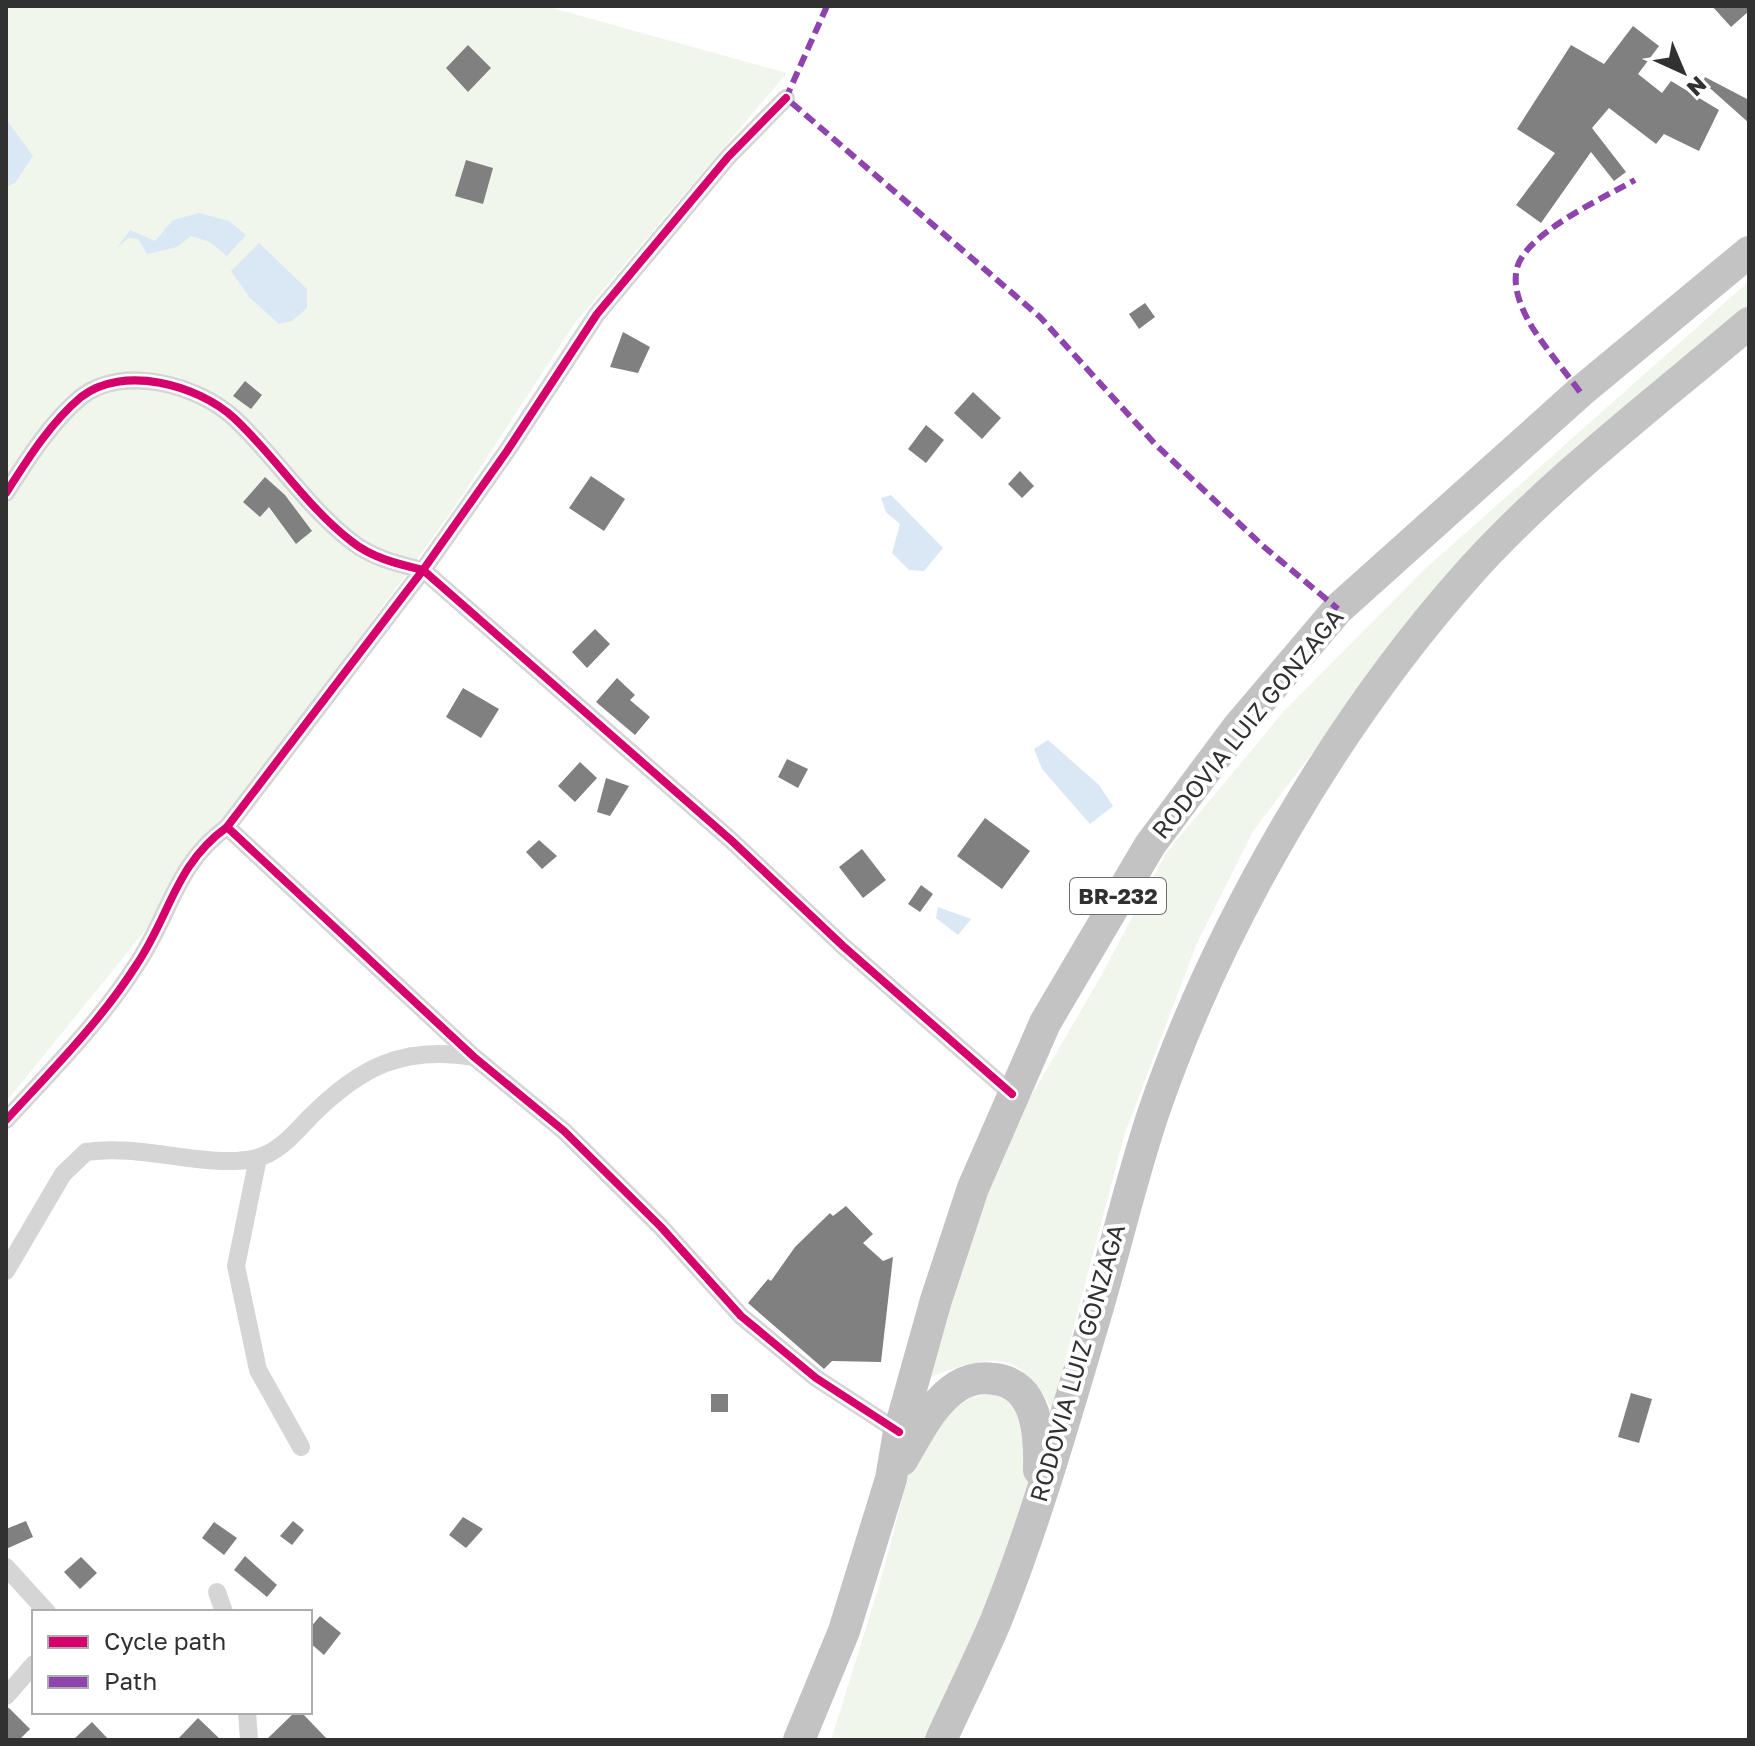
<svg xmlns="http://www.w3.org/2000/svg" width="1755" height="1746" font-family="'Golos Text',sans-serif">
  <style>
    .green { fill: #f1f6ed }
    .water { fill: #d9e8f4 }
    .building { fill: #808080 }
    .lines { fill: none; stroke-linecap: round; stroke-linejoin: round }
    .street { stroke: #d5d5d5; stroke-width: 18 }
    .highway { stroke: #c3c3c3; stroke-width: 32 }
    .quiet { stroke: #8e44ad; stroke-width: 6; stroke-dasharray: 12 6; stroke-linecap: butt }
    .cycleway-casing { stroke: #fff; stroke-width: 13 }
    .cycleway { stroke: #d6006c; stroke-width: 8 }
    .labels { text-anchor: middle; stroke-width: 8; stroke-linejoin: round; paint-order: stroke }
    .shield { fill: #fff; stroke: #6f6f6f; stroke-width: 2 }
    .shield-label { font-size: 22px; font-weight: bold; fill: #313131 }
    .street-label { font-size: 24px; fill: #313131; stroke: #fff }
  </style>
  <rect width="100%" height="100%" fill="#fff"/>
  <g class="green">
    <path d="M 6,6 L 545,6 L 787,73 L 575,323 L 454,508 L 170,900 L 6,1102 Z"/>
    <path d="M 1749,281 L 1749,307 L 1491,535 L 1412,621 L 1254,830 L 1197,943 L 1125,1133 L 1052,1409 C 1018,1347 990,1355 931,1377 L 969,1228 L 1013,1127 L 1100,978 L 1166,853 L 1284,711 L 1426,568 Z"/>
    <path d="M 992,1394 L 1011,1402 L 1025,1427 L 1032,1473 L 998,1588 L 928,1740 L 831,1740 L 879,1586 L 915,1451 L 943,1416 L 972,1397 Z"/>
  </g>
  <g class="water">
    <path d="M 6,119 L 33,156 L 15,183 L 6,187 Z"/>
    <path d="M 199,213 L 229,221 L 246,235 L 227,256 L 210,242 L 191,236 L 177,247 L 147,254 L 138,239 L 128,238 L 117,248 L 130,230 L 155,241 L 173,220 Z"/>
    <path d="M 259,243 L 307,289 L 307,308 L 292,321 L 279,324 L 250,298 L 231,271 Z"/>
    <path d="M 891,495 L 943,548 L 924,571 L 909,570 L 892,553 L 900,524 L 886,512 L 881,498 Z"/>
    <path d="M 1048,740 L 1099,785 L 1113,806 L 1090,824 L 1042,769 L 1034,749 Z"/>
    <path d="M 938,907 L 971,919 L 958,935 L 936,918 Z"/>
  </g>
  <g class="building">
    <path d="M 1712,6 L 1749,6 L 1749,11 L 1731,27 Z"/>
    <path d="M 1633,26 L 1659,46 L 1638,74 L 1662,93 L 1671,81 L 1719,110 L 1699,151 L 1664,134 L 1656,144 L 1609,108 L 1592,128 L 1626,172 L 1614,181 L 1591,152 L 1541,223 L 1516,205 L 1555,153 L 1517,129 L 1571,45 L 1604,64 Z"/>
    <path d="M 468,45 L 491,68 L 468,92 L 446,68 Z"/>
    <path d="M 1705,77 L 1749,100 L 1749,123 L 1703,82 Z"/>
    <path d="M 466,160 L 493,168 L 483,204 L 455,196 Z"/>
    <path d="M 1145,303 L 1155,317 L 1139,329 L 1129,314 Z"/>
    <path d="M 623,332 L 650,347 L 638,373 L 610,367 Z"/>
    <path d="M 245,381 L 262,395 L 251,409 L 233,396 Z"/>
    <path d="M 973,392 L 1001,418 L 982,439 L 954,413 Z"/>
    <path d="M 926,425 L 944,440 L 926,463 L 908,449 Z"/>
    <path d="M 1020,471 L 1034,486 L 1022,498 L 1008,484 Z"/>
    <path d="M 591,476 L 625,499 L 604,531 L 569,508 Z"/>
    <path d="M 265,477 L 285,495 L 312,531 L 296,544 L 269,507 L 260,517 L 243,502 Z"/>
    <path d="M 595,629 L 610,644 L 587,668 L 572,652 Z"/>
    <path d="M 617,678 L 635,695 L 630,700 L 650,717 L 635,735 L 596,702 Z"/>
    <path d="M 463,688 L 499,709 L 481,738 L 446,717 Z"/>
    <path d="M 787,759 L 808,769 L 798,788 L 778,777 Z"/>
    <path d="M 580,762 L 597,778 L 575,802 L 558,786 Z"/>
    <path d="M 606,778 L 629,786 L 610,816 L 597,812 Z"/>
    <path d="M 985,818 L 1030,851 L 1002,889 L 957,856 Z"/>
    <path d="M 539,840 L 557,856 L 542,869 L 526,852 Z"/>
    <path d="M 862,849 L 886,880 L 863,898 L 839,867 Z"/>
    <path d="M 921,885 L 933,894 L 920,912 L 908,904 Z"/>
    <path d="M 846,1206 L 873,1234 L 863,1243 L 883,1261 L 893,1257 L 881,1362 L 832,1361 L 824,1369 L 748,1303 L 768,1279 L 771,1281 L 795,1247 L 830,1213 L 833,1216 Z"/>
    <path d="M 1631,1393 L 1652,1399 L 1639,1443 L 1618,1437 Z"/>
    <rect x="711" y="1394" width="17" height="18"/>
    <path d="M 463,1517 L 483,1529 L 466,1548 L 449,1535 Z"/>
    <path d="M 26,1521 L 33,1537 L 6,1549 L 6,1529 Z"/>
    <path d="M 293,1521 L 304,1530 L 292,1545 L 280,1536 Z"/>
    <path d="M 214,1522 L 237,1538 L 224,1555 L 202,1538 Z"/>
    <path d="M 245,1556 L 277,1585 L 267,1597 L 234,1570 Z"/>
    <path d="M 81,1557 L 97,1573 L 80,1589 L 64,1572 Z"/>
    <path d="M 320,1616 L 341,1633 L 324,1655 L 310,1643 L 310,1628 Z"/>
    <path d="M 9,1708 L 30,1729 L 19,1740 L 6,1740 L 6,1708 Z"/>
    <path d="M 295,1712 L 301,1712 L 328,1740 L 266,1740 Z"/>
    <path d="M 198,1718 L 221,1740 L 177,1740 Z"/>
    <path d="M 92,1722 L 109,1740 L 73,1740 Z"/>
  </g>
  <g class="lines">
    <g class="street">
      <path d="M 6,493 C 27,460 51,422 81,397 C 123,364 198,385 234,418 C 275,456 306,506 351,541 C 372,558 398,564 423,570 L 732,841 L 843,946 L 1012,1094"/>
      <path d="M 227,827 L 474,1057 L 564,1131 L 661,1227 L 741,1316 L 816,1378 L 899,1432"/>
      <path d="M 6,1120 C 52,1070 101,1021 137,964 C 171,913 175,865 227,827 L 423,570 L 507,451 L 597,314 L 728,157 L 786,98"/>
      <path d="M 258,1158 L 236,1266 L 258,1370 L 301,1447"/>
      <path d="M 6,1271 L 63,1174 L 86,1152 C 141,1143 211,1170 257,1158 C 279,1152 295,1133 310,1117 C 360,1067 403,1045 474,1057"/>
      <path d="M 6,1567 L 47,1612"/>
      <path d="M 217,1592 L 224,1612"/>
      <path d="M 6,1696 L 34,1664"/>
      <path d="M 247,1712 L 249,1740"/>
    </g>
    <g class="highway">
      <path d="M 902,1460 C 917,1435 932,1402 958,1386 C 970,1379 981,1377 994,1379 C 1038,1383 1040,1436 1039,1470"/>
      <path d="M 799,1740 L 844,1631 L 891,1479 L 899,1432 L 936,1300 L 973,1188 L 1045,1023 L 1150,845 L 1238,727 L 1338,609 L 1580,392 L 1749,252"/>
      <path d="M 941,1740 C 959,1700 980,1659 997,1618 C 1035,1523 1064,1422 1093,1324 C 1114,1254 1130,1183 1153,1114 C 1217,927 1336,722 1468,574 C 1547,485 1657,401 1749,323"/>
    </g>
    <g class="quiet">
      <path d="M 827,6 L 786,98 L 1040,317 L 1156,445 L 1263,546 L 1338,609"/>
      <path d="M 1580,392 C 1564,370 1546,349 1532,327 C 1522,310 1512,288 1517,268 C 1526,233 1605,197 1635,180"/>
    </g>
    <defs>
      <g id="cycleway">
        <path d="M 6,493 C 27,460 51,422 81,397 C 123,364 198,385 234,418 C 275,456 306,506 351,541 C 372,558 398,564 423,570 L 732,841 L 843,946 L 1012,1094"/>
        <path d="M 227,827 L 474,1057 L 564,1131 L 661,1227 L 741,1316 L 816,1378 L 899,1432"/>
        <path d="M 6,1120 C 52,1070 101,1021 137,964 C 171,913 175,865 227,827 L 423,570 L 507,451 L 597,314 L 728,157 L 786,98"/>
      </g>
    </defs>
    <use href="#cycleway" class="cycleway-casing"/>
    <use href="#cycleway" class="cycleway"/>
  </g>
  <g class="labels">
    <rect class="shield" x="1070" y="878" width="96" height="36" rx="6"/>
    <g class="shield-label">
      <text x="1118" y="904">BR-232</text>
    </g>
    <g class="street-label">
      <text transform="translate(1248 724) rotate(-51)" y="8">RODOVIA LUIZ GONZAGA</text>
      <text transform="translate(1078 1363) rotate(-74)" y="8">RODOVIA LUIZ GONZAGA</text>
    </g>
  </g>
  <rect width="1755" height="1746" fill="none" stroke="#313131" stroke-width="16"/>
  <rect x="32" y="1610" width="280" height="104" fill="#ffffff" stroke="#adadad" stroke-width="2"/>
  <rect x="48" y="1636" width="40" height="12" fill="#d6006c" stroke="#adadad" stroke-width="2"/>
  <text x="104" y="1650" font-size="24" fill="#313131">Cycle path</text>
  <rect x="48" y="1676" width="40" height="12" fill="#8e44ad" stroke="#adadad" stroke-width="2"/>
  <text x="104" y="1690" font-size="24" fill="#313131">Path</text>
  <g transform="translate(1683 72) rotate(136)" stroke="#ffffff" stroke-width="6" paint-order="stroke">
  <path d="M0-6L14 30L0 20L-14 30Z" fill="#313131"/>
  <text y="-12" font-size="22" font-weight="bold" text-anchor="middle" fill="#313131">N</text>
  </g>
</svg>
